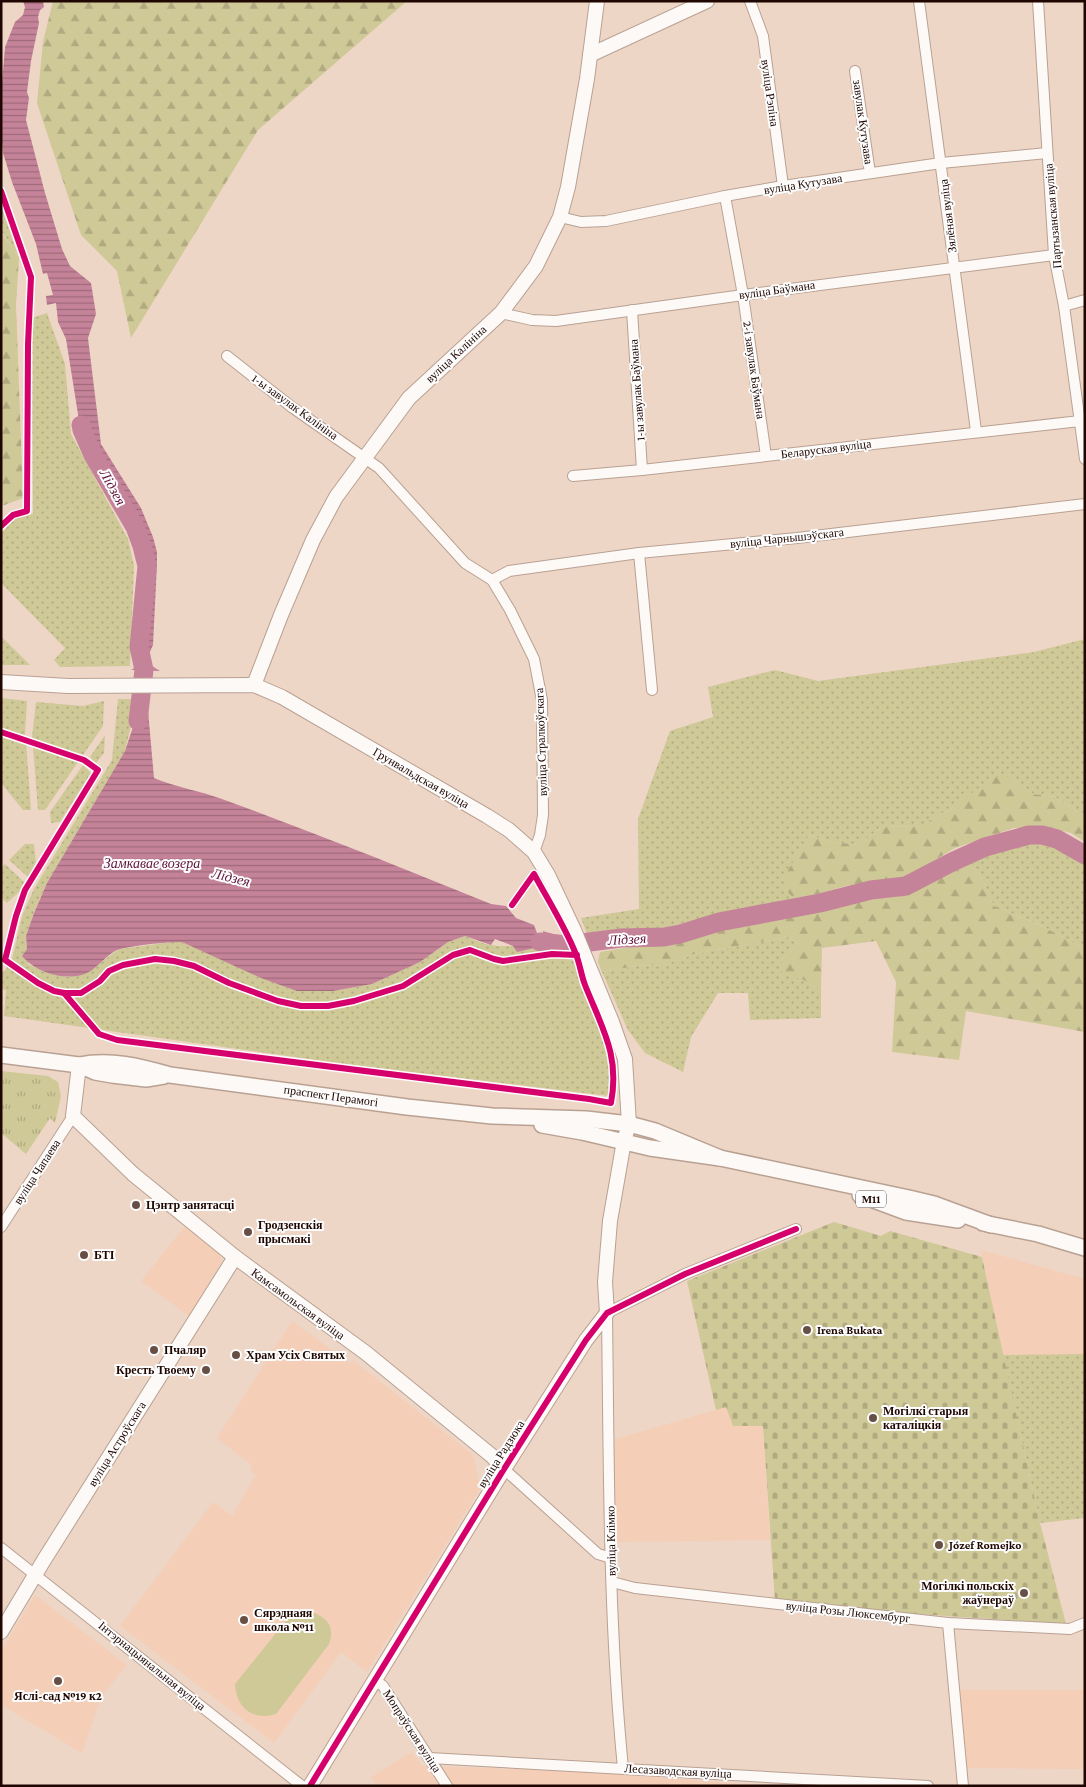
<svg xmlns="http://www.w3.org/2000/svg" width="1086" height="1787" font-family="'Crimson Pro',serif">
  <style>
    .built { fill: #f4ceb7 }
    .grass { fill: url(#grass-dots) }
    .forest { fill: url(#forest-firs) }
    .cemetery { fill: url(#cemetery-stones) }
    .park { fill: url(#park-tufts) }
    .pitch { fill: #cfc897 }
    .water { fill: url(#water-rules) }
    .lines { fill: none; stroke-linecap: round; stroke-linejoin: round }
    .river { stroke: #c58399; stroke-width: 19 }
    .street-casing { stroke: #b9a192; stroke-width: 12 }
    .secondary-casing { stroke: #b9a192; stroke-width: 16 }
    .primary-casing { stroke: #b9a192; stroke-width: 18 }
    .street { stroke: #fcf9f7; stroke-width: 10 }
    .secondary { stroke: #fcf9f7; stroke-width: 14 }
    .primary { stroke: #fcf9f7; stroke-width: 15 }
    .cycleway-casing { stroke: #fdfdfd; stroke-width: 9 }
    .cycleway { stroke: #d6006c; stroke-width: 6 }
    .poi-dot { fill: #674f46; stroke: #fdfdfd; stroke-width: 2 }
    .labels { text-anchor: middle; stroke-width: 4; stroke-linejoin: round; paint-order: stroke }
    .shield { fill: #fdfdfd; stroke: #62504c; stroke-width: 1 }
    .shield-label { font-size: 11px; font-weight: bold; fill: #1f0600 }
    .street-label { font-size: 12px; fill: #1f0600; stroke: #fdfdfd }
    .poi-label { font-size: 12px; font-weight: bold; fill: #1f0600; stroke: #fdfdfd; text-anchor: start }
    .water-label { font-size: 14px; font-style: italic; fill: #5f123b; stroke: #fdfdfd }
  </style>
  <defs>
    <pattern id="grass-dots" width="8" height="8" patternUnits="userSpaceOnUse" patternTransform="scale(1.25)"><rect width="8" height="8" fill="#cfc897"/><path d="M2 2h.1M6 6h.1" fill="none" stroke="#b1aa80" stroke-width="1.8" stroke-linecap="round"/></pattern>
    <pattern id="forest-firs" width="22" height="20" patternUnits="userSpaceOnUse" patternTransform="scale(1.25)"><rect width="22" height="20" fill="#cfc897"/><path d="M5 1l3.5 6h-7zM16 11l3.5 6h-7z" fill="#b1aa80"/></pattern>
    <pattern id="cemetery-stones" width="16" height="16" patternUnits="userSpaceOnUse" patternTransform="scale(1.25)"><rect width="16" height="16" fill="#cfc897"/><path d="M2 7V4a2 2 0 0 1 4 0v3zM10 15v-3a2 2 0 0 1 4 0v3z" fill="#b1aa80"/></pattern>
    <pattern id="park-tufts" width="24" height="20" patternUnits="userSpaceOnUse" patternTransform="scale(1.25)"><rect width="24" height="20" fill="#cfc897"/><path d="M3 7l-1-3M5 7V3M7 7l1-3M15 17l-1-3M17 17v-4M19 17l1-3" fill="none" stroke="#b1aa80"/></pattern>
    <pattern id="water-rules" width="6" height="5" patternUnits="userSpaceOnUse" patternTransform="scale(1.25)"><rect width="6" height="5" fill="#c58399"/><path d="M0 2.5h6" fill="none" stroke="#9f697a"/></pattern>
  </defs>
  <rect width="100%" height="100%" fill="#eed6c7"/>
  <g class="built">
    <path d="M 185,1226 L 217,1251 L 221,1257 L 221,1263 L 189,1316 L 141,1281 Z"/>
    <path d="M 981,1250 L 1085,1279 L 1085,1354 L 1003,1355 Z"/>
    <path d="M 292,1321 L 350,1363 L 353,1360 L 473,1455 L 480,1489 L 367,1672 L 341,1652 L 274,1743 L 120,1626 L 213,1502 L 232,1516 L 256,1475 L 250,1470 L 253,1466 L 217,1438 Z"/>
    <path d="M 726,1407 L 763,1426 L 770,1540 L 611,1542 L 609,1441 Z"/>
    <path d="M 35,1595 L 127,1665 L 101,1697 L 82,1753 L 1,1705 L 1,1651 Z"/>
    <path d="M 957,1690 L 1085,1690 L 1085,1769 L 964,1768 Z"/>
    <path d="M 412,1752 L 422,1766 L 556,1770 L 770,1786 L 377,1786 L 371,1777 Z"/>
  </g>
  <g class="grass">
    <path d="M 1,206 L 19,258 L 1,231 Z"/>
    <path d="M 47,313 L 65,364 L 71,434 L 128,539 L 134,566 L 130,666 L 60,667 L 54,660 L 65,648 L 1,583 L 1,534 L 16,517 L 33,514 L 32,318 Z"/>
    <path d="M 1,636 L 30,665 L 1,665 Z"/>
    <path d="M 1085,639 L 1085,814 L 1076,811 L 1055,797 L 1033,794 L 1011,777 L 955,806 L 920,826 L 882,827 L 858,845 L 828,841 L 809,835 L 785,890 L 796,900 L 735,910 L 668,927 L 596,938 L 588,937 L 581,918 L 639,909 L 638,819 L 670,731 L 713,717 L 708,687 L 775,670 L 818,681 L 1034,652 Z"/>
    <path d="M 1,698 L 27,701 L 25,735 L 1,728 Z"/>
    <path d="M 118,699 L 134,699 L 133,717 L 125,751 L 47,883 L 34,912 L 26,936 L 28,964 L 39,969 L 66,977 L 88,972 L 119,949 L 172,942 L 182,942 L 333,991 L 372,984 L 420,962 L 448,942 L 465,936 C 473,939 482,944 491,945 C 518,950 553,936 575,956 L 604,1027 L 613,1061 L 609,1096 L 345,1064 L 4,1016 L 6,990 L 1,989 L 1,974 L 6,969 L 12,959 L 22,916 L 34,889 L 112,760 Z"/>
    <path d="M 104,701 L 103,726 L 83,755 L 32,738 L 36,702 L 83,706 Z"/>
    <path d="M 1,735 L 26,742 L 31,810 L 23,810 L 1,783 Z"/>
    <path d="M 105,735 L 104,753 L 96,763 L 90,757 Z"/>
    <path d="M 33,747 L 78,762 L 45,810 L 38,810 Z"/>
    <path d="M 83,765 L 91,773 L 60,822 L 51,823 L 50,812 Z"/>
    <path d="M 1042,840 L 1085,859 L 1085,949 L 1042,926 L 994,906 L 978,871 L 960,863 L 1017,842 Z"/>
    <path d="M 25,844 L 34,844 L 36,862 L 28,877 L 9,860 Z"/>
    <path d="M 5,864 L 24,882 L 20,891 L 7,903 L 1,897 L 1,868 Z"/>
    <path d="M 788,937 L 799,944 L 782,959 L 782,973 L 802,979 L 821,990 L 821,1018 L 750,1020 L 748,993 L 718,993 L 691,1037 L 683,1072 L 645,1053 L 628,1030 L 602,972 L 636,966 L 664,965 L 694,954 Z"/>
    <path d="M 1085,1354 L 1085,1518 L 1040,1523 L 1003,1355 Z"/>
  </g>
  <g class="forest">
    <path d="M 53,1 L 407,1 L 258,130 L 131,338 L 117,271 L 81,235 L 37,103 L 43,42 Z"/>
    <path d="M 1,232 L 19,258 L 16,304 L 23,498 L 2,506 Z"/>
    <path d="M 993,777 L 1011,777 L 1033,794 L 1055,797 L 1076,811 L 1085,814 L 1085,842 L 1071,833 L 1046,827 L 1014,828 L 955,848 L 907,877 L 846,886 L 796,900 L 785,890 L 787,872 L 809,835 L 828,841 L 858,845 L 882,827 L 920,826 L 955,806 Z"/>
    <path d="M 960,863 L 978,871 L 994,906 L 1042,926 L 1085,949 L 1085,1032 L 966,1011 L 959,1060 L 892,1052 L 896,982 L 876,941 L 822,948 L 821,990 L 802,979 L 782,974 L 782,959 L 799,944 L 788,937 L 694,954 L 664,965 L 636,966 L 602,972 L 598,962 L 600,952 L 672,940 L 739,923 L 802,915 L 849,901 L 914,890 Z"/>
  </g>
  <path class="cemetery" d="M 834,1222 L 881,1236 L 890,1231 L 982,1257 L 1040,1523 L 1066,1624 L 858,1610 L 775,1601 L 763,1426 L 733,1426 L 726,1407 L 716,1410 L 687,1281 Z"/>
  <path class="park" d="M 1,1071 L 48,1076 L 58,1082 L 61,1096 L 55,1123 L 50,1118 L 26,1154 L 1,1133 Z"/>
  <path class="pitch" d="M 302,1609 C 321,1614 337,1622 329,1644 L 276,1714 C 253,1721 236,1708 235,1684 L 293,1612 Z"/>
  <g class="water">
    <path d="M 23,1 L 43,1 L 44,7 L 40,10 L 38,17 L 39,23 L 31,61 L 27,92 L 29,98 L 26,120 L 45,193 L 62,249 L 70,266 L 91,283 L 96,314 L 88,338 L 101,444 L 141,508 L 153,537 L 157,552 L 157,564 L 153,645 L 147,659 L 149,664 L 160,671 L 131,670 L 140,664 L 146,558 L 136,527 L 81,433 L 66,339 L 58,322 L 56,303 L 47,305 L 46,296 L 53,295 L 47,273 L 43,274 L 36,244 L 12,182 L 3,153 L 1,130 L 2,83 L 5,47 L 15,22 L 23,15 L 25,7 Z"/>
    <path d="M 141,696 L 147,699 L 154,778 C 176,787 200,791 222,799 C 313,832 402,868 491,904 L 506,906 L 516,918 L 534,925 L 537,933 L 543,934 L 543,931 L 553,934 L 554,937 L 563,939 L 568,949 L 547,945 L 517,952 L 513,946 L 495,939 L 491,945 L 465,936 L 448,942 L 420,962 L 372,984 L 333,991 L 297,991 L 261,978 L 182,942 C 164,942 138,945 120,949 C 109,952 99,966 89,972 C 69,983 36,973 22,956 L 27,949 L 26,936 L 34,913 L 47,883 L 125,751 L 135,721 L 138,700 Z"/>
  </g>
  <g class="lines">
    <g class="river">
      <path d="M 81,425 L 82,430 L 93,455 L 135,527 L 142,546 L 147,566 L 139,647 L 144,670 L 138,721"/>
      <path d="M 540,942 L 566,945 L 621,938 L 664,937 L 680,934 L 719,922 L 820,903 L 871,890 L 906,886 L 952,862 L 985,847 L 1029,835 L 1042,835 L 1057,839 L 1085,855"/>
    </g>
    <defs>
      <g id="street">
        <path d="M 750,1 L 763,36 L 783,186"/>
        <path d="M 919,1 L 976,431"/>
        <path d="M 1038,1 L 1054,255 L 1064,306 L 1085,459"/>
        <path d="M 855,71 L 870,173"/>
        <path d="M 725,196 L 743,295 L 766,456"/>
        <path d="M 560,217 L 581,222 L 606,221 L 725,196 L 783,186 L 941,163 L 1047,153"/>
        <path d="M 1064,306 L 1085,300"/>
        <path d="M 632,310 L 642,470"/>
        <path d="M 501,313 L 532,320 L 556,321 L 743,295 L 1054,255"/>
        <path d="M 227,356 L 293,408 L 379,468 L 465,563 L 492,580 L 510,610 L 534,659 L 542,700 L 543,815 L 540,835 L 534,852"/>
        <path d="M 573,476 L 642,470 L 1080,421"/>
        <path d="M 639,553 L 652,690"/>
        <path d="M 492,580 L 509,571 L 639,553 L 797,538 L 1085,504"/>
        <path d="M 1,1227 L 73,1116"/>
        <path d="M 504,1469 L 598,1554 L 611,1558"/>
        <path d="M 1,1548 L 302,1786"/>
        <path d="M 612,1582 L 635,1588 L 948,1623 L 1070,1629 L 1085,1623"/>
        <path d="M 948,1623 L 963,1786"/>
        <path d="M 374,1679 L 383,1686 L 447,1786"/>
        <path d="M 429,1758 L 928,1786"/>
        <path d="M 623,1768 C 608,1617 609,1465 607,1313 L 685,1274 L 796,1229"/>
      </g>
      <g id="secondary">
        <path d="M 590,55 L 707,1"/>
        <path d="M 1,682 L 68,686 L 254,685 L 282,697 L 487,816 L 509,830 L 534,852 L 548,875 L 574,930 L 612,1022 L 625,1059 L 629,1124 L 624,1141 L 610,1221 L 605,1282 L 607,1313 L 586,1340 L 504,1469 L 310,1786"/>
        <path d="M 254,685 L 281,615 L 313,540 L 336,497 L 409,398 L 501,313 L 536,266 L 560,217 L 568,187 L 587,79 L 597,1"/>
        <path d="M 79,1065 L 73,1116 L 133,1174 L 235,1257 L 366,1353 L 492,1456 L 504,1469"/>
        <path d="M 1,1632 L 44,1560 L 235,1257"/>
      </g>
      <g id="primary">
        <path d="M 1,1055 L 79,1065 L 95,1072 L 112,1075 L 146,1079 L 164,1076"/>
        <path d="M 79,1065 C 111,1059 139,1066 170,1075 L 407,1107 L 492,1116 L 586,1119 L 629,1124 L 655,1131 L 720,1158"/>
        <path d="M 542,1125 L 582,1132 L 650,1148 L 720,1158 L 909,1198 L 934,1204 L 991,1225"/>
        <path d="M 860,1195 L 906,1212 L 958,1220"/>
        <path d="M 983,1223 L 1038,1234 L 1085,1248"/>
      </g>
    </defs>
    <use href="#street" class="street-casing"/>
    <use href="#secondary" class="secondary-casing"/>
    <use href="#primary" class="primary-casing"/>
    <use href="#street" class="street"/>
    <use href="#secondary" class="secondary"/>
    <use href="#primary" class="primary"/>
    <defs>
      <g id="cycleway">
        <path d="M 1,191 L 31,277 L 28,344 L 27,511 L 13,515 L 1,526"/>
        <path d="M 1,732 L 84,760 L 98,770 L 25,890 L 16,916 L 5,960 L 38,983 L 54,991 L 64,993 L 81,993 L 100,981 L 109,971 L 123,965 L 155,959 L 174,961 L 194,966 L 229,983 L 278,1001 L 301,1006 L 328,1006 L 354,1001 L 403,986 L 453,955 L 470,950 L 494,959 L 503,961 L 552,954 L 577,955"/>
        <path d="M 64,993 L 99,1034 L 117,1040 L 589,1099 L 611,1103 C 620,1055 602,1028 585,985 C 581,975 580,963 575,952 C 564,925 548,900 534,874 L 512,905"/>
        <path d="M 310,1786 L 504,1469 L 586,1340 L 607,1313 L 685,1274 L 796,1229"/>
      </g>
    </defs>
    <use href="#cycleway" class="cycleway-casing"/>
    <use href="#cycleway" class="cycleway"/>
  </g>
  <g class="poi-dot">
    <circle cx="136" cy="1205" r="5"/>
    <circle cx="248" cy="1232" r="5"/>
    <circle cx="84" cy="1255" r="5"/>
    <circle cx="807" cy="1330" r="5"/>
    <circle cx="154" cy="1350" r="5"/>
    <circle cx="236" cy="1355" r="5"/>
    <circle cx="206" cy="1370" r="5"/>
    <circle cx="873" cy="1418" r="5"/>
    <circle cx="939" cy="1545" r="5"/>
    <circle cx="1024" cy="1593" r="5"/>
    <circle cx="244" cy="1620" r="5"/>
    <circle cx="58" cy="1681" r="5"/>
  </g>
  <g class="labels">
    <rect class="shield" x="856" y="1190.5" width="30" height="17" rx="4"/>
    <g class="shield-label">
      <text x="871" y="1203">М11</text>
    </g>
    <g class="street-label">
      <text transform="translate(770 93) rotate(82)" y="4">вуліца Рэпіна</text>
      <text transform="translate(863 122) rotate(82)" y="4">завулак Кутузава</text>
      <text transform="translate(803 184) rotate(-9)" y="4">вуліца Кутузава</text>
      <text transform="translate(948 216) rotate(-97)" y="4">Зялёная вуліца</text>
      <text transform="translate(1053 216) rotate(-95)" y="4">Партызанская вуліца</text>
      <text transform="translate(777 290) rotate(-8)" y="4">вуліца Баўмана</text>
      <text transform="translate(456 354) rotate(-43)" y="4">вуліца Калініна</text>
      <text transform="translate(754 370) rotate(82)" y="4">2-і завулак Баўмана</text>
      <text transform="translate(637 390) rotate(-94)" y="4">1-ы завулак Баўмана</text>
      <text transform="translate(295 407) rotate(36)" y="4">1-ы завулак Калініна</text>
      <text transform="translate(826 449) rotate(-7)" y="4">Беларуская вуліца</text>
      <text transform="translate(787 538) rotate(-6)" y="4">вуліца Чарнышэўскага</text>
      <text transform="translate(541 742) rotate(-92)" y="4">вуліца Стралкоўскага</text>
      <text transform="translate(421 778) rotate(30)" y="4">Грунвальдская вуліца</text>
      <text transform="translate(331 1096) rotate(8)" y="4">праспект Перамогі</text>
      <text transform="translate(37 1172) rotate(-57)" y="4">вуліца Чапаева</text>
      <text transform="translate(298 1304) rotate(36)" y="4">Камсамольская вуліца</text>
      <text transform="translate(117 1444) rotate(-58)" y="4">вуліца Астроўскага</text>
      <text transform="translate(501 1454) rotate(-58)" y="4">вуліца Радзюка</text>
      <text transform="translate(611 1541) rotate(-91)" y="4">вуліца Клімко</text>
      <text transform="translate(848 1612) rotate(6)" y="4">вуліца Розы Люксембург</text>
      <text transform="translate(152 1666) rotate(39)" y="4">Інтэрнацыянальная вуліца</text>
      <text transform="translate(412 1731) rotate(57)" y="4">Мопраўская вуліца</text>
      <text transform="translate(678 1771) rotate(3)" y="4">Лесазаводская вуліца</text>
    </g>
    <g class="poi-label">
      <text x="146" y="1209">Цэнтр занятасці</text>
      <text x="258" y="1229">Гродзенскія<tspan x="258" dy="14">прысмакі</tspan></text>
      <text x="94" y="1259">БТІ</text>
      <text x="817" y="1334">Irena Bukata</text>
      <text x="164" y="1354">Пчаляр</text>
      <text x="246" y="1359">Храм Усіх Святых</text>
      <text x="196" y="1374" text-anchor="end">Кресть Твоему</text>
      <text x="883" y="1415">Могілкі старыя<tspan x="883" dy="14">каталіцкія</tspan></text>
      <text x="949" y="1549">Józef Romejko</text>
      <text x="1014" y="1590" text-anchor="end">Могілкі польскіх<tspan x="1014" dy="14">жаўнераў</tspan></text>
      <text x="254" y="1617">Сярэднаяя<tspan x="254" dy="14">школа №11</tspan></text>
      <text x="58" y="1700" text-anchor="middle">Яслі-сад №19 к2</text>
    </g>
    <g class="water-label">
      <text transform="translate(113 487) rotate(61)" y="5">Лідзея</text>
      <text x="152" y="868">Замкавае возера</text>
      <text transform="translate(231 877) rotate(14)" y="5">Лідзея</text>
      <text transform="translate(627 939) rotate(-3)" y="5">Лідзея</text>
    </g>
  </g>
  <rect width="1086" height="1787" fill="none" stroke="#1f0600" stroke-width="5"/>
</svg>
